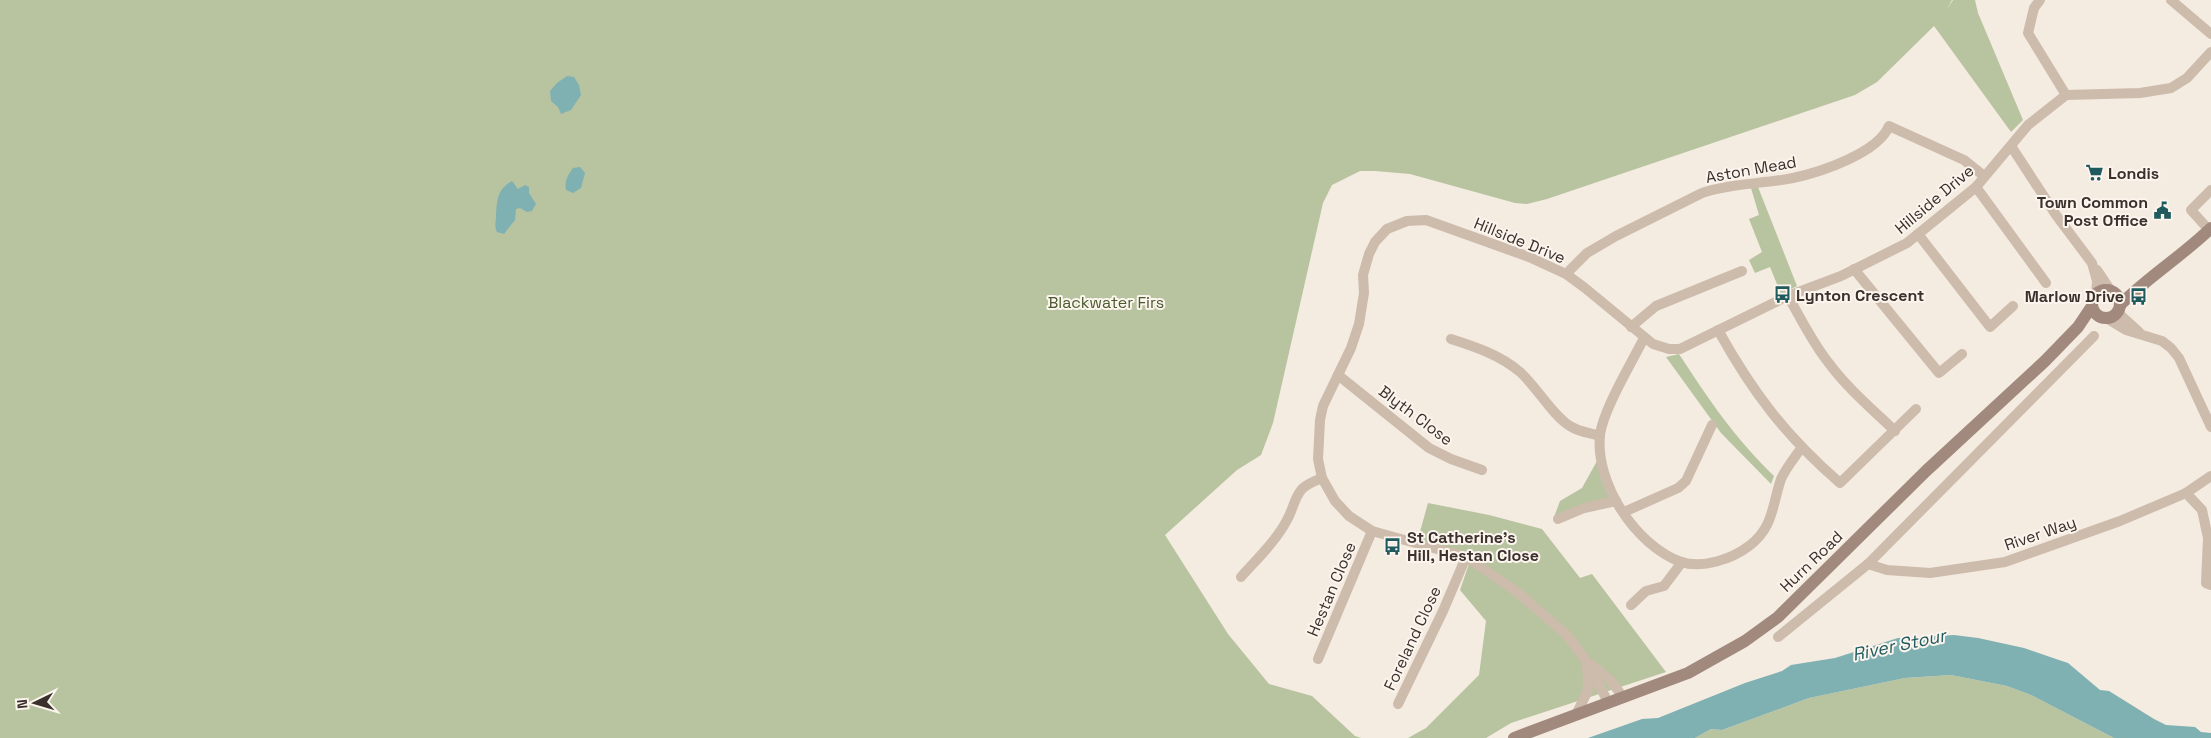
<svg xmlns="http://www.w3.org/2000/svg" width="2211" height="738" font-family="'Space Grotesk',sans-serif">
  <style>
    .green { fill: #b8c4a0 }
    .water { fill: #7fb0b2 }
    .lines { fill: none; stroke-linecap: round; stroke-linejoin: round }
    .minor { stroke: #cdbbac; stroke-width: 10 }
    .secondary { stroke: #a18a7d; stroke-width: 12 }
    .labels { text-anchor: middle; stroke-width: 4; stroke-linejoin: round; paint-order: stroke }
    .street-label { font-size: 16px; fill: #3b302b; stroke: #fbf5ee }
    .poi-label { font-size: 16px; font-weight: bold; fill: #3b302b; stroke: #fbf5ee; text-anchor: start }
    .park-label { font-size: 16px; fill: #4a5a2e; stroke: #fbf5ee }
    .water-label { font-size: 18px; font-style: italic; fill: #1f5a5e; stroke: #fbf5ee }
  </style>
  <rect width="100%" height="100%" fill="#f4ebe1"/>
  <g class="green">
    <path d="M 0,0 L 1952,0 L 1947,9 L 1953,0 L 1975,0 L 1978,13 L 2023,120 L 2011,132 L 1934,26 L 1877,82 L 1855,95 L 1547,199 L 1527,204 L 1515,203 L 1410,174 L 1375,171 L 1360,171 L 1332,185 L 1323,203 L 1273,423 L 1261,455 L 1237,470 L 1165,535 L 1228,634 L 1269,684 L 1312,696 L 1355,736 L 1361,738 L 0,738 Z"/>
    <path d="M 1758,187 L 1797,286 L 1781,294 L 1770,267 L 1755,273 L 1749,260 L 1762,252 L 1749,219 L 1759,215 L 1751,188 Z"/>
    <path d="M 1679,354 C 1709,400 1734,437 1774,476 L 1771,484 L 1721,433 L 1666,357 Z"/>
    <path d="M 1597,461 L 1611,499 L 1554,517 L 1560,501 L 1582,488 Z"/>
    <path d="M 1428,503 L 1489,515 L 1542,529 L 1580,578 L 1592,574 L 1666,672 L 1511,723 L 1486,738 L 1408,738 L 1426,728 L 1479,675 L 1486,621 L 1460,590 L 1472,555 L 1418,539 Z"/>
    <path d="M 1951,675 L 2007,686 L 2031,695 L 2114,738 L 1695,738 L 1711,729 L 1722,730 L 1809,698 L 1905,678 Z"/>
  </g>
  <g class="water">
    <path d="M 567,76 L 574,77 L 579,85 L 581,95 L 571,110 L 561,114 L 558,107 L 551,101 L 550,91 L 557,83 Z"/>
    <path d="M 580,167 L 585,173 L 581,188 L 573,193 L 566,190 C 564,181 568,175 573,168 Z"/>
    <path d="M 512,181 L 518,189 L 525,185 L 529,187 L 529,193 L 536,204 L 532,211 L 527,212 L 520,208 L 516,209 L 515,220 L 504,234 L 497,232 C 494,226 496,222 496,216 C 497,200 497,189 512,181 Z"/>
    <path d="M 1954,635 L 1978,638 L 2024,648 L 2056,659 L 2068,663 L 2100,690 L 2109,691 L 2154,719 L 2166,725 L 2195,727 L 2201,732 L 2211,733 L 2211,738 L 2114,738 L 2031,695 L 2007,686 L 1951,675 L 1905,678 L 1809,698 L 1722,730 L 1711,729 L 1695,738 L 1588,738 L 1642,719 L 1658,718 L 1745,683 L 1782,671 L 1791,665 L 1835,658 L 1898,638 Z"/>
  </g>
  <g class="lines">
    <g class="minor">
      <path d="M 2040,0 L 2034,8 L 2028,33 L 2066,95"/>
      <path d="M 2171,0 L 2211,34"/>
      <path d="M 2011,146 L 2056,215 L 2092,263 L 2097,281 L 2096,294"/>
      <path d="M 1976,187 L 2046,283"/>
      <path d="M 2209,230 L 2191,210 L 2211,190"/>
      <path d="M 1918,234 L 1990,327 L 2013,306"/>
      <path d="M 1854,269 L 1939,373 L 1962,354"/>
      <path d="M 2097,270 L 2111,291"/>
      <path d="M 1566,274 L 1587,253 L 1616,236 L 1702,193 C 1732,183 1763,184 1793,178 C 1821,172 1878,153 1889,126 L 1964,160 L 1984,176"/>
      <path d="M 1788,296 C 1801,319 1812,342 1828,362 C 1847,388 1872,409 1895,431"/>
      <path d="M 2117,312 L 2139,332"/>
      <path d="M 2106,318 L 2126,330 L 2162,341 L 2171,348 L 2179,358 L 2211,427"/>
      <path d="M 1631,327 L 1656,306 L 1742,271"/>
      <path d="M 1718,330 C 1753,393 1785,435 1840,483 L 1916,409"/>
      <path d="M 1644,338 C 1632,362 1603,410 1600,435 C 1595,483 1635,545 1681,562 C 1702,569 1732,559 1749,546 C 1774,527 1772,505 1781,479 C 1786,468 1795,457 1802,447"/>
      <path d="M 1451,339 C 1476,347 1500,355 1520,372 C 1537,387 1552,415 1570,426 C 1579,432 1590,433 1600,436"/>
      <path d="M 1338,375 L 1429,448 L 1451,459 L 1482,470"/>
      <path d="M 2186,493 L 2202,510 L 2208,538 L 2206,583 L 2211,585"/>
      <path d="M 1624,512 L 1678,488 L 1686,481 L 1712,425"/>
      <path d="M 1558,519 L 1584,508 L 1616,501"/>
      <path d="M 1868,564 L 1887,570 L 1930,573 L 2005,562 L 2120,521 L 2186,493 L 2211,476"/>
      <path d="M 1241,577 C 1257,559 1276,541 1287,520 C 1293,510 1294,498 1302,489 C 1308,483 1315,481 1322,478"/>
      <path d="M 1631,605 L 1646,591 L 1664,586 L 1682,562"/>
      <path d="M 1778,637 L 1868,564 L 2094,336"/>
      <path d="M 1318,659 L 1372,531"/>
      <path d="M 1592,665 L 1611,681 L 1623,697"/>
      <path d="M 1608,702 L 1587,662 L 1567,635 L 1517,592 L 1466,557 L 1372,531 L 1349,516 L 1335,501 L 1322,478 L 1318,459 L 1320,420 L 1323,406 L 1351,348 L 1359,324 L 1364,293 L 1363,275 L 1369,254 L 1375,242 L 1387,229 L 1407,221 L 1426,220 L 1529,257 L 1566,274 L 1585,288 L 1653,344 L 1669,349 L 1680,349 L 1788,296 L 1841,276 L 1907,243 L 1976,187 L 2028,125 L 2066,95 L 2140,93 L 2171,88 L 2187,78 L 2211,52"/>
      <path d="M 1398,704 L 1443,611 L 1466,557"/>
      <path d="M 1576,715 L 1588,690 L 1587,666"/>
    </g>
    <g class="secondary">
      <circle cx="2106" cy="304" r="14"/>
      <path d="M 2120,305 C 2148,277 2182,256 2211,228"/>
      <path d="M 1514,738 L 1688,673 L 1745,641 L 1778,617 L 1926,471 L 2045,361 L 2078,327 L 2092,306"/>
    </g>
  </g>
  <defs>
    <symbol id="supermarket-bare" viewBox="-9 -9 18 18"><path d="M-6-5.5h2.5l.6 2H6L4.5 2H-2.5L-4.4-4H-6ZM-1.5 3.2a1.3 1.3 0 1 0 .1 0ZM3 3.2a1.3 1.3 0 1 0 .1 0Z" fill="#1f5a5e" stroke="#fbf5ee" stroke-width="2.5" paint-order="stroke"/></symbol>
    <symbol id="civic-bare" viewBox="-9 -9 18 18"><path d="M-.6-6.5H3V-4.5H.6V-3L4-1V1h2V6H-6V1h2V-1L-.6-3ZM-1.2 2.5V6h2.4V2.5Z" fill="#1f5a5e" stroke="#fbf5ee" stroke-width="2.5" paint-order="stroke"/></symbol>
    <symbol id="bus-bare" viewBox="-9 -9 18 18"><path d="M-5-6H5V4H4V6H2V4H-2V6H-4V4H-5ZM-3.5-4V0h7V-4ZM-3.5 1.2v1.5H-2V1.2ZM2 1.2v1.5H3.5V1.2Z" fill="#1f5a5e" stroke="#fbf5ee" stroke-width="2.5" paint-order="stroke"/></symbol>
  </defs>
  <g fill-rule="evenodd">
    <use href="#supermarket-bare" x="2082" y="160" width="25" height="25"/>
    <use href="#civic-bare" x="2150" y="198" width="25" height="25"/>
    <use href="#bus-bare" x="1770" y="282" width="25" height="25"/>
    <use href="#bus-bare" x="2126" y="284" width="25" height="25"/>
    <use href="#bus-bare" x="1380" y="534" width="25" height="25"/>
  </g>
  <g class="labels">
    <g class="street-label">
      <text transform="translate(1751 169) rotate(-10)" y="6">Aston Mead</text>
      <text transform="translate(1934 199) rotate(-40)" y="6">Hillside Drive</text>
      <text transform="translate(1520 240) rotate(22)" y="6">Hillside Drive</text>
      <text transform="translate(1416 415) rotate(37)" y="6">Blyth Close</text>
      <text transform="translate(2040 533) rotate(-19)" y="6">River Way</text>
      <text transform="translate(1811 561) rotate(-44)" y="6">Hurn Road</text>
      <text transform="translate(1331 589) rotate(-67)" y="6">Hestan Close</text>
      <text transform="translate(1412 638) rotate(-65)" y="6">Foreland Close</text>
    </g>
    <g class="poi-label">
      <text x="2108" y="179">Londis</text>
      <text x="2148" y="208" text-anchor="end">Town Common<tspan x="2148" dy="18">Post Office</tspan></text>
      <text x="1796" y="301">Lynton Crescent</text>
      <text x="2124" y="302" text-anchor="end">Marlow Drive</text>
      <text x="1407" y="543">St Catherine's<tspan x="1407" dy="18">Hill, Hestan Close</tspan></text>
    </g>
    <g class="park-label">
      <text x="1106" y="308">Blackwater Firs</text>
    </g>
    <g class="water-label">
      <text transform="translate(1899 645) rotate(-12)" y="6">River Stour</text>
    </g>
  </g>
  <g transform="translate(35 703) rotate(265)" stroke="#fbf5ee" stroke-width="4" paint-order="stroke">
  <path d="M0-4L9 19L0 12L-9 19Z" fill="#3b302b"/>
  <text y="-8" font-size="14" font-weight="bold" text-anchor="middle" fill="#3b302b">N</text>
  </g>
</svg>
